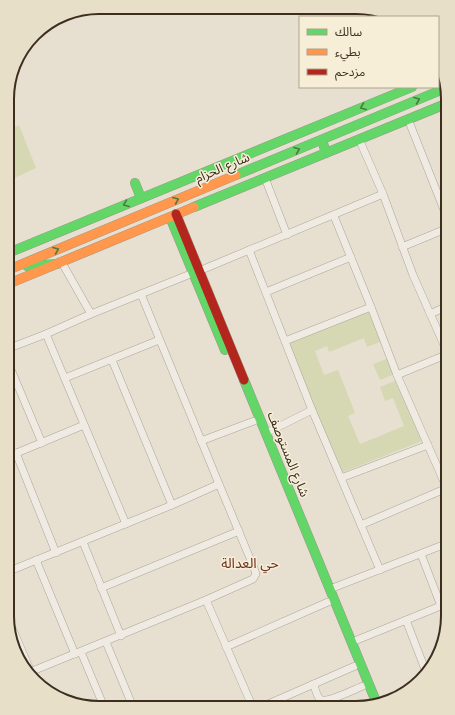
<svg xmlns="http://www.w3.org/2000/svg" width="455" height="715" font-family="Lora,'Noto Sans Arabic',serif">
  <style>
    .green { fill: #d6d7b3 }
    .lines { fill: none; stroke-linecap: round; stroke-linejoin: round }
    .street-casing { stroke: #ada599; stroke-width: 8 }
    .fast-casing { stroke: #9c958a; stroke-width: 10 }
    .slow-casing { stroke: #9c958a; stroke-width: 10 }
    .jam-casing { stroke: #9c958a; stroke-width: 10 }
    .street { stroke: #efebe3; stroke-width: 7 }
    .fast { stroke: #63d668; stroke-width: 9 }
    .slow { stroke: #ff974d; stroke-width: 9 }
    .jam { stroke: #b3261e; stroke-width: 9 }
    .oneway { stroke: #4e7a40 }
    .labels { text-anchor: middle; stroke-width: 3; stroke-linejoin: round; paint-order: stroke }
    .street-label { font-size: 13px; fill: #3d2e20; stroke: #f7eed8 }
    .neighbourhood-label { font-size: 14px; fill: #6b2e1e; stroke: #f7eed8 }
    .rim { fill: none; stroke: #3d2e20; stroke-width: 2 }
  </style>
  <rect width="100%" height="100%" fill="#e7e0d1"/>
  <g class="green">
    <path d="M 19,125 L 36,168 L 8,181 L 8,130 Z"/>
    <path d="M 370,311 L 382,341 L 367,347 L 364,338 L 329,352 L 327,346 L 315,351 L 324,375 L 338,370 L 355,413 L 348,416 L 360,444 L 404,426 L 393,398 L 385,401 L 380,387 L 397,380 L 422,441 L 341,473 L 289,343 Z"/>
    <path d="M 389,358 L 395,374 L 380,380 L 373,364 Z"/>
  </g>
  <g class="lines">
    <defs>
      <g id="street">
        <path d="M 408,119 L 448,220"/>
        <path d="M 359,139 L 383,194 L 413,275 L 448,354"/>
        <path d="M 265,178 L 287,235"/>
        <path d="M 334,216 L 371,307 L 397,375 L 448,491"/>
        <path d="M 402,247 L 448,228"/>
        <path d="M 249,250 L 312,410 L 380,570"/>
        <path d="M 61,261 L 91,314"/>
        <path d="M 199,271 L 383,194"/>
        <path d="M 266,292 L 351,257"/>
        <path d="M 430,314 L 448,306"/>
        <path d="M 46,334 L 126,524"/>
        <path d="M 285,341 L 371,307"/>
        <path d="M 7,349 L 46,334 L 91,314 L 193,273"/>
        <path d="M 7,360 L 42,443"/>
        <path d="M 112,360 L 172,505"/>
        <path d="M 397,375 L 448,354"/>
        <path d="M 65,378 L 159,340"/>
        <path d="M 266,433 L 312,410"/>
        <path d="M 201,441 L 254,421"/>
        <path d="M 16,453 L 56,553"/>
        <path d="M 7,457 L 84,425"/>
        <path d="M 341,478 L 428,445"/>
        <path d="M 361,525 L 447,488"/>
        <path d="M 83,542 L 121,636"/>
        <path d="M 421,554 L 441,606"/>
        <path d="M 36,560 L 75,654"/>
        <path d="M 7,572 L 172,505 L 219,484"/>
        <path d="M 101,588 L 239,531"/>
        <path d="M 330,589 L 448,543"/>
        <path d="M 206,600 L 253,708"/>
        <path d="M 7,616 L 31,672"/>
        <path d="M 406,620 L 426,672"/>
        <path d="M 106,642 L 133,707"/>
        <path d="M 352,642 L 448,603"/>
        <path d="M 226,647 L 328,602"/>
        <path d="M 81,652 L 104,707"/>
        <path d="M 30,672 L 206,600 L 253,579 L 256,574 L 254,568 L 219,484 L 141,294"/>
        <path d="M 314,684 C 315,689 317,696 320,699 C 326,704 355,689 363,686"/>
        <path d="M 259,708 L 355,666"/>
      </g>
      <g id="fast">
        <path d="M 438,76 L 443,74"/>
        <path d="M 322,140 L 326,153"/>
        <path d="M 236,175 L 446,88"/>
        <path d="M 135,183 L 141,198"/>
        <path d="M 194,207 L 448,103"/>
        <path d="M 170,217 L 225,350"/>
        <path d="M 8,253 L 412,87"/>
        <path d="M 27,266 L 57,264"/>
        <path d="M 244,380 L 377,704"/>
      </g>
      <g id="slow">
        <path d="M 8,270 L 236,175"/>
        <path d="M 8,284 L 194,207"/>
      </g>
      <path id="jam" d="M 176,214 L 244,380"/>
    </defs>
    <use href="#street" class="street-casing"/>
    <use href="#fast" class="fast-casing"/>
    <use href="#slow" class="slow-casing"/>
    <use href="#jam" class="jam-casing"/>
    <use href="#street" class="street"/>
    <use href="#fast" class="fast"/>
    <use href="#slow" class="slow"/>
    <use href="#jam" class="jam"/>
  </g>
  <defs><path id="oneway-chevron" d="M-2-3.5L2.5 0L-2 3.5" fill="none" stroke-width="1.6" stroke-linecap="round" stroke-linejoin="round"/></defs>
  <g class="oneway">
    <use href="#oneway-chevron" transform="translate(417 100) rotate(-23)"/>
    <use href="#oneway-chevron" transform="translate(363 107) rotate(158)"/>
    <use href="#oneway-chevron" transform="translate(297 150) rotate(-22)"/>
    <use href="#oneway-chevron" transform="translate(176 200) rotate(-23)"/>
    <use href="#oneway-chevron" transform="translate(126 204) rotate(158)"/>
    <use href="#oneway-chevron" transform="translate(56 250) rotate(-23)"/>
  </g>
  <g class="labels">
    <g class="street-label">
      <text transform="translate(222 167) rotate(-23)" y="5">شارع الحزام</text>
      <text transform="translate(289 454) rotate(68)" y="5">شارع المستوصف</text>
    </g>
    <g class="neighbourhood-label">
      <text x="250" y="568">حي العدالة</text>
    </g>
  </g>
  <path d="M0 0H455V715H0ZM99 14H356A85 85 0 0 1 441 99V616A85 85 0 0 1 356 701H99A85 85 0 0 1 14 616V99A85 85 0 0 1 99 14Z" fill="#e8dfc9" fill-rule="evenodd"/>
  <path class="rim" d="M99 14H356A85 85 0 0 1 441 99V616A85 85 0 0 1 356 701H99A85 85 0 0 1 14 616V99A85 85 0 0 1 99 14Z"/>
  <rect x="299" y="16" width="140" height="72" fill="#f7eed8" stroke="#ada18e"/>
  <rect x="307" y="29" width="20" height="6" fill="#63d668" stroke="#ada18e"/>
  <text x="335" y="36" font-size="12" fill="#3d2e20">سالك</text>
  <rect x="307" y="49" width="20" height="6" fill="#ff974d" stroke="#ada18e"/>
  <text x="335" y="56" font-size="12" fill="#3d2e20">بطيء</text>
  <rect x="307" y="69" width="20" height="6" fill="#b3261e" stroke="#ada18e"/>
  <text x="335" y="76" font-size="12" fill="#3d2e20">مزدحم</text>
</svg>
